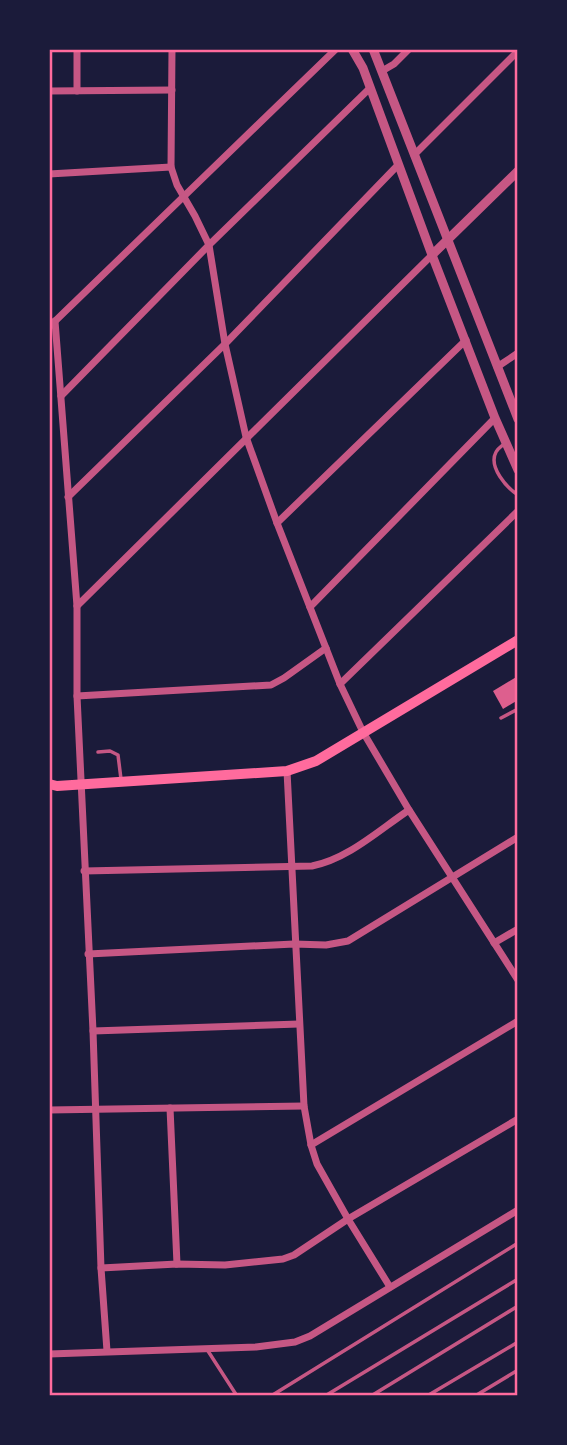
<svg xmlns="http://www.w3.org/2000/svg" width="567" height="1445" font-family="'Open Sans',sans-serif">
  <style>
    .building { fill: #dd5f8e }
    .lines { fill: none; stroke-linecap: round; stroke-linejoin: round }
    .service { stroke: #c65784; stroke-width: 3.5 }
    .minor { stroke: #c65784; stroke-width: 7 }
    .tertiary { stroke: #c65784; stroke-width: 9 }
    .secondary { stroke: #ff6b9d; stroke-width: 10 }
    .neatline { fill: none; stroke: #ff6b9d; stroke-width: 2.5 }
  </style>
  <rect width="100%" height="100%" fill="#1b1b3a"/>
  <path class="building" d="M 518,676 L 518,700 L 503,709 L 493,691 Z"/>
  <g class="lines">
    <g class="service">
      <path d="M 504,444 C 502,446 498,448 496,452 C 488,467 507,488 518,495"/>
      <path d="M 501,718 L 518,709"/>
      <path d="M 98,752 L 110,751 L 118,755 L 121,779"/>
      <path d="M 208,1351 L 237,1396"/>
      <path d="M 271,1396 L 518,1243"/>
      <path d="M 325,1396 L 518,1279"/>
      <path d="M 371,1396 L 518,1306"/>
      <path d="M 427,1396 L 518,1342"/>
      <path d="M 475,1396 L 518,1370"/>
    </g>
    <g class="minor">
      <path d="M 172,49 L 171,167 L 177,185 L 195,216 L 209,245 L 225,344 L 246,437 L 277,523 L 340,684 L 363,732 L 409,810 L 518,980"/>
      <path d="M 382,71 L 394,64 L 409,49"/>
      <path d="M 49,91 L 172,90"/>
      <path d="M 77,91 L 77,49"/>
      <path d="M 414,155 L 518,51"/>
      <path d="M 49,174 L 171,167"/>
      <path d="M 55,321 L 77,606 L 77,696 L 93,1031 L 101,1268 L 107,1351"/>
      <path d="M 49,327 L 336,49"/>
      <path d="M 497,367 L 518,353"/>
      <path d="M 61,396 L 209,245 L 370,88"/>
      <path d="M 68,497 L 225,344 L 398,165"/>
      <path d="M 277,523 L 466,340"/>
      <path d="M 77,606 L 432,255"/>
      <path d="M 310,607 L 495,418"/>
      <path d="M 340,684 L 518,511"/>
      <path d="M 77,696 L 271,685 L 284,678 L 326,648"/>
      <path d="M 287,771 L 304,1106 L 311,1145 L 317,1164 L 348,1219 L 390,1287"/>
      <path d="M 84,871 L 312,866 C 348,859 379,830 409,810"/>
      <path d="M 494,943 L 518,929"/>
      <path d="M 88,954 L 294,944 L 326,945 L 348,941 L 518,837"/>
      <path d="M 93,1031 L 299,1024"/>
      <path d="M 170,1108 L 177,1264"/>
      <path d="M 49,1110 L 304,1106"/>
      <path d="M 311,1145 L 518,1021"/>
      <path d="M 101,1268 L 177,1264 L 225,1265 L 283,1259 L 294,1255 L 348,1219 L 518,1119"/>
      <path d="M 49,1354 L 256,1347 L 295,1342 L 310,1336 L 518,1210"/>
    </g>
    <g class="tertiary">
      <path d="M 352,49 L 363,68 L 432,255 L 495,418 L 518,470"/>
      <path d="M 373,49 L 518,419"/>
      <path d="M 432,255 L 518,171"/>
    </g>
    <path class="secondary" d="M 49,784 L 57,786 L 287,771 L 316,761 L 518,640"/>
  </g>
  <rect width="567" height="1445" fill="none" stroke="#1b1b3a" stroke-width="102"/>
  <rect x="51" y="51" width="465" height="1343" class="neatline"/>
</svg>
